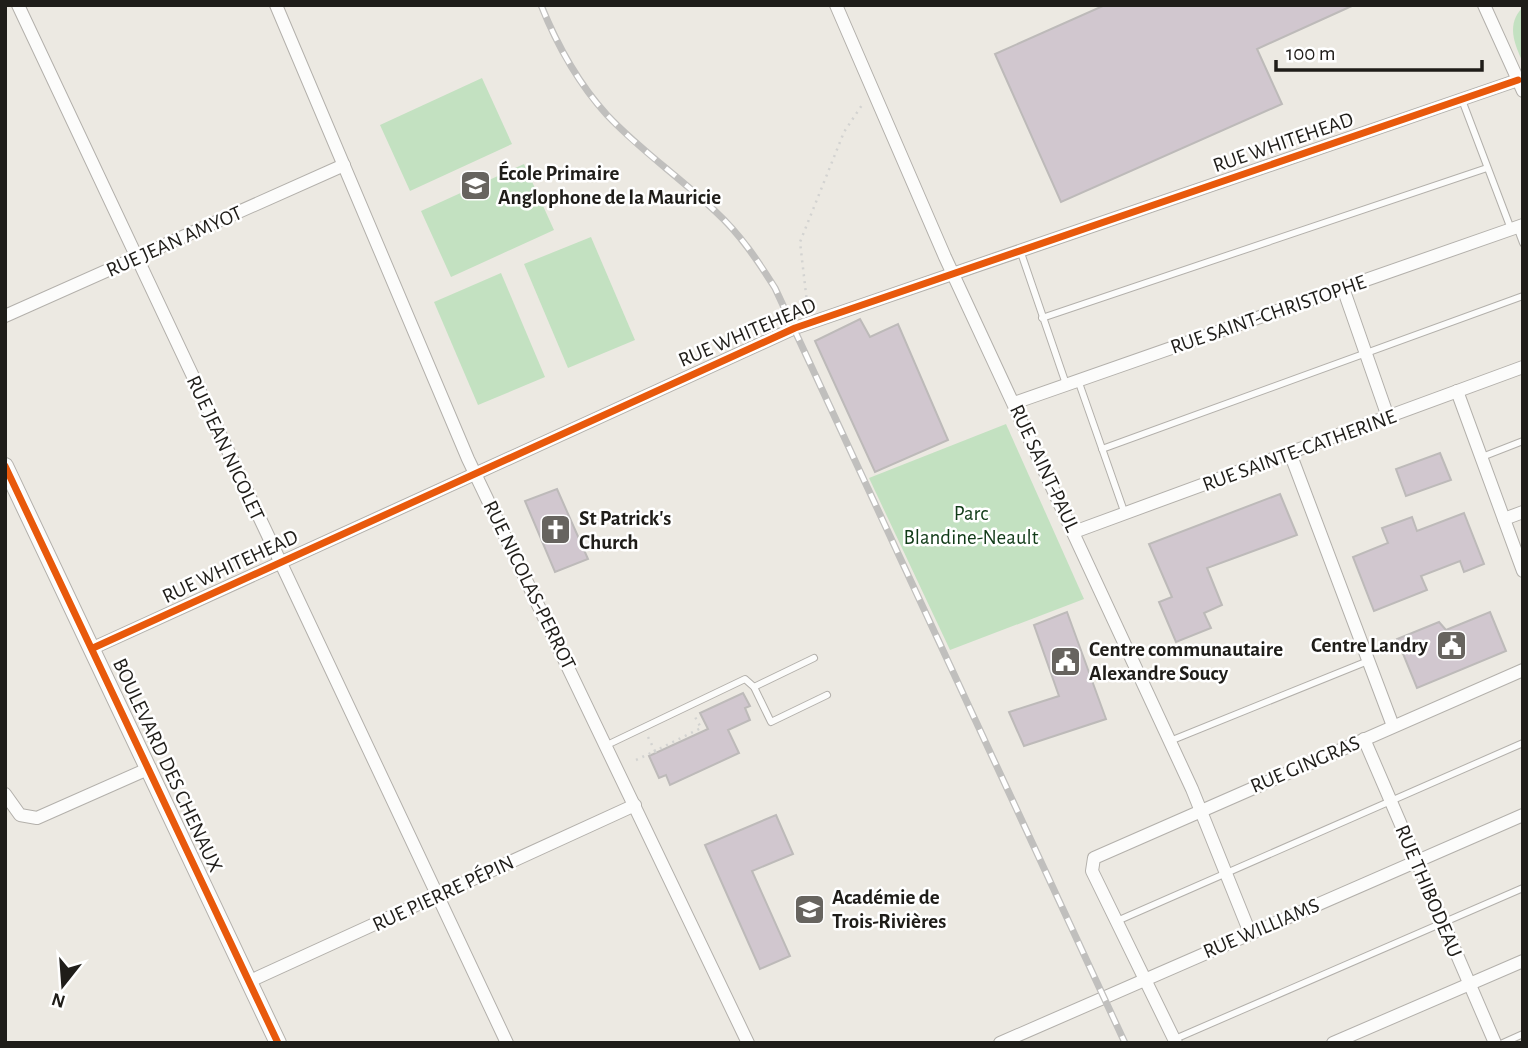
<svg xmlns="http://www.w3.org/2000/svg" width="1528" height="1048" font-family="'Alegreya Sans',sans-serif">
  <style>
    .green { fill: #c3e1c1 }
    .building { fill: #d1c7cf; stroke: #bdbab9; stroke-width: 2 }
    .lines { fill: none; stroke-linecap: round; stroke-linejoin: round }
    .service-casing { stroke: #b3b0ab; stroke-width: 8 }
    .minor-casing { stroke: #b3b0ab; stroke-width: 14 }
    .tertiary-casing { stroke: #b3b0ab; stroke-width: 18 }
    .path { stroke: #d3d3d1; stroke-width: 2.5; stroke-dasharray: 2 5; stroke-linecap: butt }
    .service { stroke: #fcfcfb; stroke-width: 6 }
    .minor { stroke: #fcfcfb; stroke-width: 12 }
    .tertiary { stroke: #fcfcfb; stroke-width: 16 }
    .rail-casing { stroke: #c0bfbd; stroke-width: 7 }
    .rail { stroke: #fff; stroke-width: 4.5; stroke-dasharray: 13; stroke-linecap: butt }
    .cycleway-casing { stroke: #fff; stroke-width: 11 }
    .cycleway { stroke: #e8590c; stroke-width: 7 }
    .labels { text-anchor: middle; stroke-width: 5; stroke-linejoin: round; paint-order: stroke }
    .street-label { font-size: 21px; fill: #1f1d19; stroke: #fff }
    .poi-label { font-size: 21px; font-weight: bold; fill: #1f1d19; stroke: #fff; text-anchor: start }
    .park-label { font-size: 21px; fill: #113b18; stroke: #fff }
  </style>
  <rect width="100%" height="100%" fill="#ece9e2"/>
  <g class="green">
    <path d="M 1523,7 L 1523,63 C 1514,43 1506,24 1523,7 Z"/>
    <path d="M 482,78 L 512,144 L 410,191 L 380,125 Z"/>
    <path d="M 524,164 L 554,230 L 451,277 L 421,211 Z"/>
    <path d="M 591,237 L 635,340 L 568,368 L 524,264 Z"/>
    <path d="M 501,273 L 545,377 L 478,405 L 434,302 Z"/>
    <path d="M 1006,424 L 1084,599 L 950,650 L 869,478 Z"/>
  </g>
  <g class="building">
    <path d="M 1105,5 L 1354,5 L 1257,49 L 1282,104 L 1061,202 L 995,54 Z"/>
    <path d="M 860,319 L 870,337 L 898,324 L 948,440 L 875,472 L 815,341 Z"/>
    <path d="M 1440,453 L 1451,480 L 1406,496 L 1396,469 Z"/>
    <path d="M 557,489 L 588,559 L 555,572 L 525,501 Z"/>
    <path d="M 1280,494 L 1297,535 L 1207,568 L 1222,605 L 1204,613 L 1211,628 L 1176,642 L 1159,602 L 1172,597 L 1149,544 Z"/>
    <path d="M 1464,513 L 1484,564 L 1464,572 L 1460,561 L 1421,576 L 1427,590 L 1374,611 L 1353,557 L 1388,543 L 1382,528 L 1412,517 L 1417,531 Z"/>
    <path d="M 1067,612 L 1106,719 L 1024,746 L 1009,712 L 1059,696 L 1034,625 Z"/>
    <path d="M 1490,612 L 1506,651 L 1417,688 L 1397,639 L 1439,622 L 1446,630 Z"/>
    <path d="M 743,693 L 750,706 L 745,708 L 750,720 L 728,730 L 739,753 L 670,785 L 666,775 L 659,778 L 649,756 L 708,729 L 700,713 Z"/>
    <path d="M 776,815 L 793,854 L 752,871 L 790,956 L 760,969 L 705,845 Z"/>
  </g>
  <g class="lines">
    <defs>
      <g id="service">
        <path d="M 1462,100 L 1511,229"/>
        <path d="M 1517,227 L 1523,243"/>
        <path d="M 1020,250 L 1066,384"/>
        <path d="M 1042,318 L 1487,168"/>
        <path d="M 1078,380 L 1125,514"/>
        <path d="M 1102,449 L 1523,296"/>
        <path d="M 1482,457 L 1523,441"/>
        <path d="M 754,687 L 814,658"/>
        <path d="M 1170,741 L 1368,661"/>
        <path d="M 607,745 L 745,679 L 754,687 L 771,722 L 827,695"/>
        <path d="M 1117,921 L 1523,743"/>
        <path d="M 1175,1039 L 1523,888"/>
        <path d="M 1503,1043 L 1523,1034"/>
      </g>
      <g id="minor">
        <path d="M 18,5 L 507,1043"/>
        <path d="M 276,5 L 468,459 L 748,1043"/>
        <path d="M 836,5 L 945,257 L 1192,789 L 1250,933"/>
        <path d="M 1484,5 L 1523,91"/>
        <path d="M 1343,288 L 1388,417"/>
        <path d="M 5,316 L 344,165"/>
        <path d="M 1457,391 L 1523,571"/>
        <path d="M 1014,403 L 1523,225"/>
        <path d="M 1290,453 L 1393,726"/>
        <path d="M 1504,519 L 1523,512"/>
        <path d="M 1074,532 L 1523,367"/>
        <path d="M 93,648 L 795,328 L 1518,80"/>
        <path d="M 1364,739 L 1495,1043"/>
        <path d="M 5,794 L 20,815 L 37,818 L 150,768"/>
        <path d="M 250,981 L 635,805"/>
        <path d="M 1000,1043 L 1523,815"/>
        <path d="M 1176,1043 L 1092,871 L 1094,858 L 1523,670"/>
        <path d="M 1333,1043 L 1523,961"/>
      </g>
      <path id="tertiary" d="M 5,466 L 278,1043"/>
    </defs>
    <use href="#service" class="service-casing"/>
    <use href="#minor" class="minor-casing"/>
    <use href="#tertiary" class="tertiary-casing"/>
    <g class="path">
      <path d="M 808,311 L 800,242 L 844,132 L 864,102"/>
      <path d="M 648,737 L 655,751 L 701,728 L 694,715"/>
      <path d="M 636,760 L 655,751 L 656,753"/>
    </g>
    <use href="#service" class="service"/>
    <use href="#minor" class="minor"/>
    <use href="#tertiary" class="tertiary"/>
    <defs>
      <path id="rail" d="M 541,5 C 557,45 578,83 607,115 C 641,151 681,178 716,212 C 740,234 758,261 775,288 L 1125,1043"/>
    </defs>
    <use href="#rail" class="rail-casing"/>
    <use href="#rail" class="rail"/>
    <defs>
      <g id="cycleway">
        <path d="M 5,466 L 278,1043"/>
        <path d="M 93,648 L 795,328 L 1518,80"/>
      </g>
    </defs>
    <use href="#cycleway" class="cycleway-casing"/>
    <use href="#cycleway" class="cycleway"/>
  </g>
  <defs>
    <symbol id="school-square" viewBox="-11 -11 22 22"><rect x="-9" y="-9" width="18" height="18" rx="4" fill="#67645f" stroke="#fff"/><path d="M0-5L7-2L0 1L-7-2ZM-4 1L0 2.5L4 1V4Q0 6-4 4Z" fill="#fff"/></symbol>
    <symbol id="church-square" viewBox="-11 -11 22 22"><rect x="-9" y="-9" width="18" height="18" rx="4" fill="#67645f" stroke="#fff"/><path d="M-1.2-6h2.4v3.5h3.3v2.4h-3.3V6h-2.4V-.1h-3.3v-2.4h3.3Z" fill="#fff"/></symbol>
    <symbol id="civic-square" viewBox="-11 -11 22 22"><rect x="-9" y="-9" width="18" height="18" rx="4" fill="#67645f" stroke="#fff"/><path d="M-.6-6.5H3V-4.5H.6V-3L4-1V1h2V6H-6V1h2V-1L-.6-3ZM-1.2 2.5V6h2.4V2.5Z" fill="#fff"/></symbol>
    <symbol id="university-square" viewBox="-11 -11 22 22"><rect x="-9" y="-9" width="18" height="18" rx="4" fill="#67645f" stroke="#fff"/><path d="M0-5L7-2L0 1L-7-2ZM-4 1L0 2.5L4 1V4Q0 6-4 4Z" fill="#fff"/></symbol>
  </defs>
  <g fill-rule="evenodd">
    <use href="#school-square" x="458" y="168" width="35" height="35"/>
    <use href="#church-square" x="538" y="512" width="35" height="35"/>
    <use href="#civic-square" x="1434" y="628" width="35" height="35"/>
    <use href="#civic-square" x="1048" y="644" width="35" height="35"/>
    <use href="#university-square" x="792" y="892" width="35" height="35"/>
  </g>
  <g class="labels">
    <g class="street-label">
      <text transform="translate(1283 142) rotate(-19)" y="7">RUE WHITEHEAD</text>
      <text transform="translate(174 241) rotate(-24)" y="7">RUE JEAN AMYOT</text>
      <text transform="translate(1268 314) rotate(-19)" y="7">RUE SAINT-CHRISTOPHE</text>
      <text transform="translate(747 332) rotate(-23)" y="7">RUE WHITEHEAD</text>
      <text transform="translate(226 448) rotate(65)" y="7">RUE JEAN NICOLET</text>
      <text transform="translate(1299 450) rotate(-20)" y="7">RUE SAINTE-CATHERINE</text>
      <text transform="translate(1045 468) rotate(65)" y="7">RUE SAINT-PAUL</text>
      <text transform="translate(230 566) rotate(-25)" y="7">RUE WHITEHEAD</text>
      <text transform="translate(530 585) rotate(64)" y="7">RUE NICOLAS-PERROT</text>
      <text transform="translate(1305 764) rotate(-23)" y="7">RUE GINGRAS</text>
      <text transform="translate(168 765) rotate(65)" y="7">BOULEVARD DES CHENAUX</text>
      <text transform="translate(1429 891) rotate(67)" y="7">RUE THIBODEAU</text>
      <text transform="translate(443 893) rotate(-25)" y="7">RUE PIERRE PÉPIN</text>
      <text transform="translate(1261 928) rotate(-23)" y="7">RUE WILLIAMS</text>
    </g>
    <g class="poi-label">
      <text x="498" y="180">École Primaire<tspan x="498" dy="24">Anglophone de la Mauricie</tspan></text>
      <text x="579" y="525">St Patrick's<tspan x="579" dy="24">Church</tspan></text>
      <text x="1428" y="652" text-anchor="end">Centre Landry</text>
      <text x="1089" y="656">Centre communautaire<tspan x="1089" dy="24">Alexandre Soucy</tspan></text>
      <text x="832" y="904">Académie de<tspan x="832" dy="24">Trois-Rivières</tspan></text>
    </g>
    <g class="park-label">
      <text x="971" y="520">Parc<tspan x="971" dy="24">Blandine-Neault</tspan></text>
    </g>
  </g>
  <rect width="1528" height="1048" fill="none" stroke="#1f1d19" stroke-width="14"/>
  <g transform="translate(63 985) rotate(197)" stroke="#ffffff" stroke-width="5" paint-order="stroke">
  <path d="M0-5L12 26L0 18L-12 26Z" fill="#1f1d19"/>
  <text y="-10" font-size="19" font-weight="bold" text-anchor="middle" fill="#1f1d19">N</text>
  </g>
  <path d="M1276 60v10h206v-10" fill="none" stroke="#1f1d19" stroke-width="3.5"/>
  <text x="1286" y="60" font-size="21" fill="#1f1d19" stroke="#ffffff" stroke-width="5" paint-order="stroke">100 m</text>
</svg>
